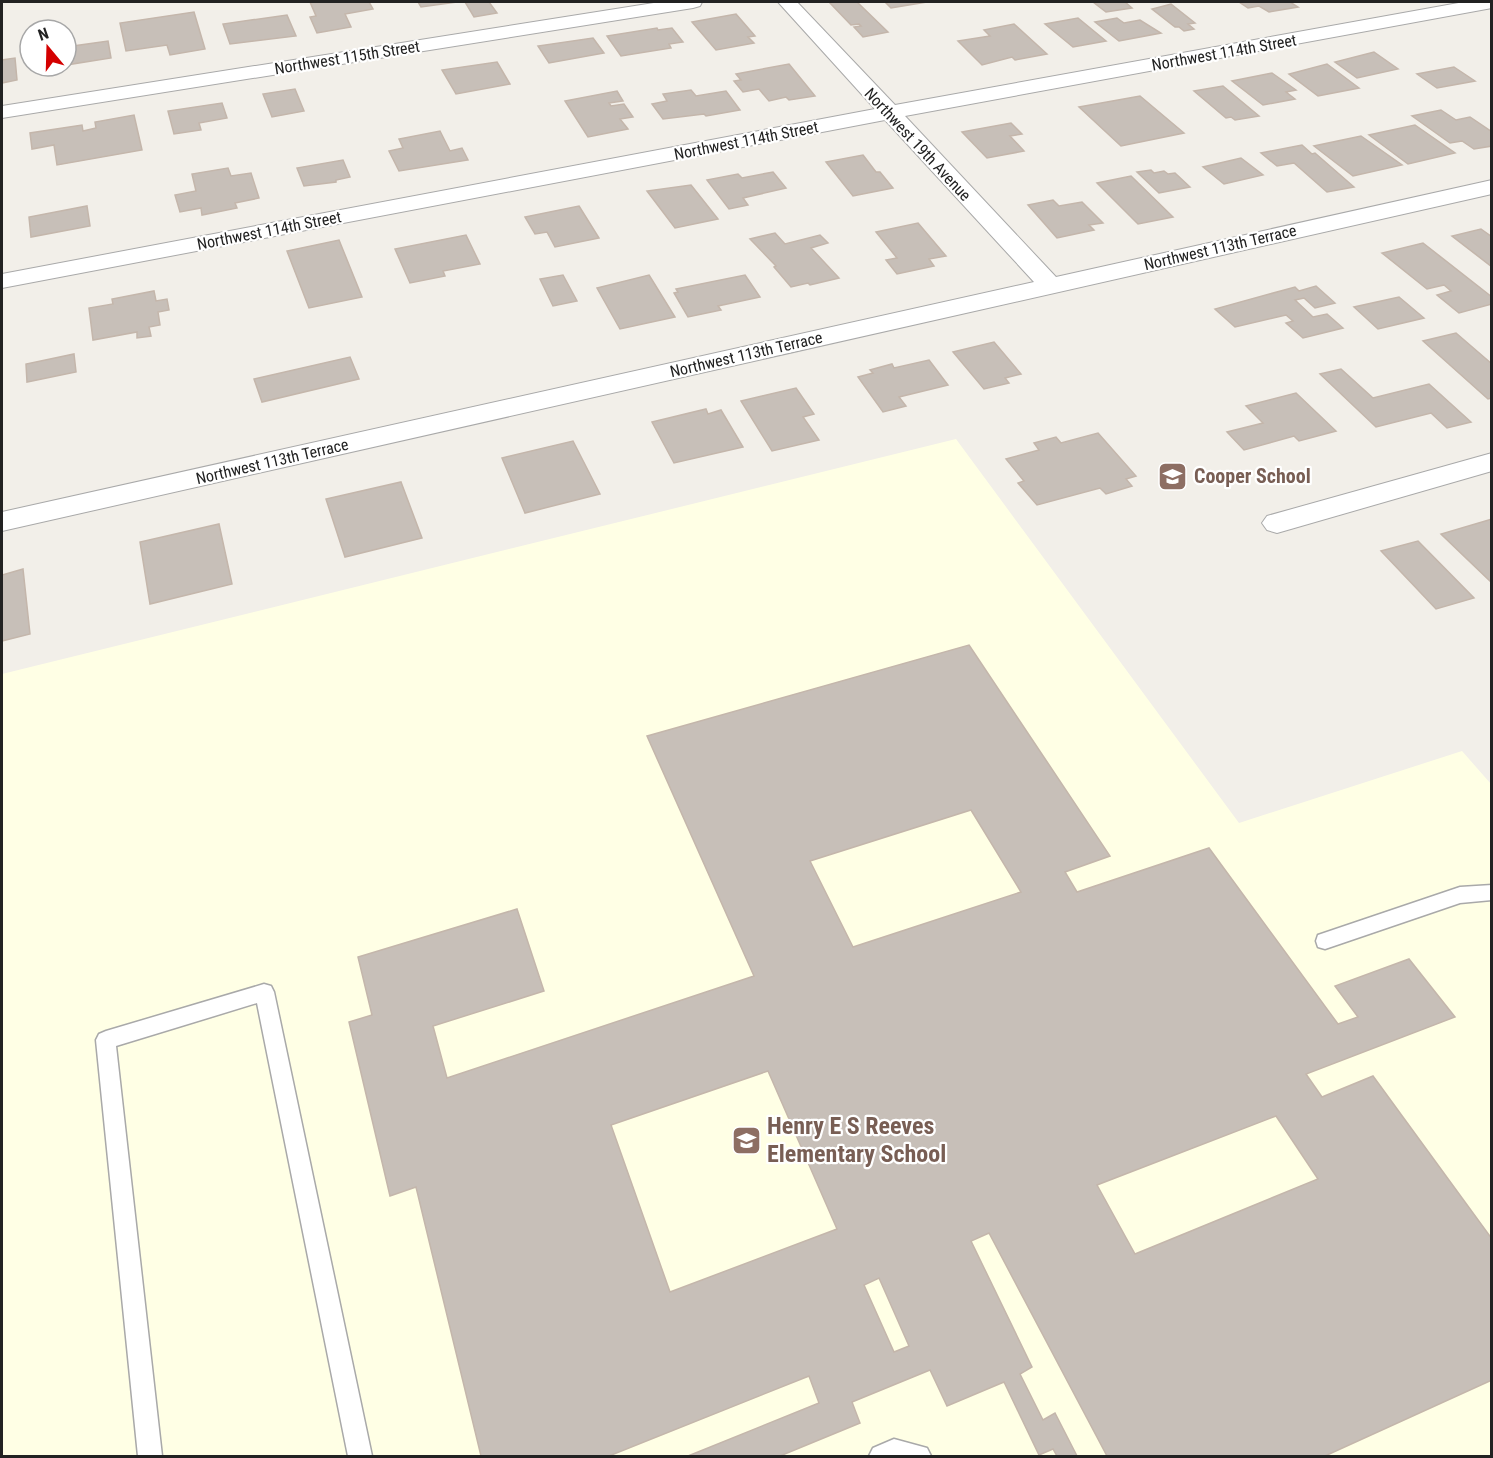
<svg xmlns="http://www.w3.org/2000/svg" width="1493" height="1458" font-family="'Roboto Condensed',sans-serif">
  <style>
    .education { fill: #ffffe5 }
    .building { fill: #c7bfb8; stroke: #c4b6ab; stroke-width: 1.5; fill-rule: evenodd }
    .lines { fill: none; stroke-linecap: round; stroke-linejoin: round }
    .lane-casing { stroke: #a9a9a9; stroke-width: 3 }
    .street-casing { stroke: #a9a9a9; stroke-width: 2 }
    .lane { fill: #fff; fill-rule: evenodd }
    .street { fill: #fff; fill-rule: evenodd }
    .labels { text-anchor: middle; stroke-width: 4.5; stroke-linejoin: round; paint-order: stroke }
    .far-street-label { font-size: 16px; fill: #222; stroke: #fff }
    .education-label { font-size: 20px; font-weight: bold; fill: #785e54; stroke: #fff; text-anchor: start }
    .near-education-label { font-size: 24px; font-weight: bold; fill: #785e54; stroke: #fff; text-anchor: start }
  </style>
  <rect width="100%" height="100%" fill="#f2efe9"/>
  <path class="education" d="M 956,439 L 1239,823 L 1462,751 L 1491,784 L 1491,1456 L 2,1456 L 2,674 Z"/>
  <g class="building">
    <path d="M 310,2 L 369,2 L 373,9 L 345,14 L 351,27 L 317,33 L 310,17 L 316,16 Z"/>
    <path d="M 418,2 L 457,2 L 421,7 Z"/>
    <path d="M 465,2 L 489,2 L 497,13 L 474,17 Z"/>
    <path d="M 829,2 L 857,2 L 888,32 L 863,37 L 854,27 L 861,26 L 859,24 L 851,25 Z"/>
    <path d="M 885,2 L 927,2 L 891,8 Z"/>
    <path d="M 1093,2 L 1125,2 L 1132,8 L 1106,12 Z"/>
    <path d="M 1239,2 L 1290,2 L 1298,7 L 1269,12 L 1259,6 L 1248,8 Z"/>
    <path d="M 1171,4 L 1195,23 L 1188,24 L 1194,29 L 1184,31 L 1179,27 L 1175,27 L 1152,9 Z"/>
    <path d="M 194,12 L 205,49 L 170,55 L 167,45 L 126,51 L 120,23 Z"/>
    <path d="M 736,14 L 755,36 L 748,37 L 754,43 L 716,50 L 692,22 Z"/>
    <path d="M 287,15 L 296,36 L 230,44 L 223,24 Z"/>
    <path d="M 1078,18 L 1106,41 L 1073,47 L 1045,24 Z"/>
    <path d="M 1117,18 L 1124,23 L 1140,20 L 1161,33 L 1119,41 L 1095,22 Z"/>
    <path d="M 1014,24 L 1047,54 L 1015,60 L 1012,57 L 982,65 L 958,41 L 990,36 L 984,30 Z"/>
    <path d="M 657,28 L 658,30 L 672,28 L 683,42 L 669,44 L 671,48 L 621,56 L 607,36 Z"/>
    <path d="M 593,38 L 604,53 L 549,63 L 538,46 Z"/>
    <path d="M 108,41 L 111,58 L 66,65 L 66,47 Z"/>
    <path d="M 1374,52 L 1398,69 L 1357,78 L 1335,62 Z"/>
    <path d="M 15,58 L 17,80 L 2,83 L 2,60 Z"/>
    <path d="M 497,62 L 510,84 L 456,94 L 442,70 Z"/>
    <path d="M 789,64 L 815,96 L 789,100 L 786,97 L 769,101 L 759,89 L 743,92 L 734,81 L 741,80 L 736,74 Z"/>
    <path d="M 1327,64 L 1359,88 L 1318,96 L 1289,74 Z"/>
    <path d="M 1454,67 L 1475,81 L 1437,88 L 1417,74 Z"/>
    <path d="M 1272,73 L 1296,90 L 1286,92 L 1295,99 L 1263,105 L 1232,81 Z"/>
    <path d="M 1223,86 L 1259,116 L 1235,120 L 1231,117 L 1226,118 L 1194,91 Z"/>
    <path d="M 295,89 L 304,111 L 272,117 L 263,94 Z"/>
    <path d="M 691,90 L 696,96 L 726,91 L 740,110 L 706,116 L 704,114 L 663,119 L 652,104 L 667,101 L 663,94 Z"/>
    <path d="M 617,91 L 623,101 L 609,103 L 611,106 L 624,104 L 633,117 L 620,119 L 628,129 L 588,137 L 565,101 Z"/>
    <path d="M 1140,96 L 1184,133 L 1121,146 L 1079,107 Z"/>
    <path d="M 222,103 L 227,118 L 199,123 L 201,130 L 174,134 L 168,111 Z"/>
    <path d="M 1441,110 L 1456,120 L 1470,117 L 1492,132 L 1492,146 L 1474,149 L 1462,141 L 1450,143 L 1412,116 Z"/>
    <path d="M 134,115 L 142,150 L 57,165 L 54,145 L 32,149 L 30,133 L 82,125 L 83,131 L 96,128 L 95,122 Z"/>
    <path d="M 1011,123 L 1022,134 L 1010,136 L 1024,151 L 987,158 L 962,132 Z"/>
    <path d="M 1415,125 L 1455,153 L 1408,164 L 1369,135 Z"/>
    <path d="M 440,131 L 450,151 L 462,148 L 468,160 L 399,171 L 389,151 L 403,148 L 399,139 Z"/>
    <path d="M 1361,136 L 1402,165 L 1353,176 L 1314,146 Z"/>
    <path d="M 1302,145 L 1312,154 L 1315,153 L 1354,187 L 1327,192 L 1294,163 L 1277,166 L 1261,153 Z"/>
    <path d="M 863,155 L 876,172 L 880,172 L 893,188 L 853,196 L 826,162 Z"/>
    <path d="M 1241,158 L 1263,175 L 1224,184 L 1203,167 Z"/>
    <path d="M 343,160 L 350,177 L 336,180 L 336,182 L 304,186 L 297,168 Z"/>
    <path d="M 228,168 L 231,176 L 251,173 L 259,198 L 235,203 L 237,208 L 202,215 L 201,208 L 180,212 L 175,195 L 196,191 L 192,174 Z"/>
    <path d="M 1151,170 L 1154,173 L 1164,171 L 1168,174 L 1175,173 L 1190,187 L 1159,193 L 1137,172 Z"/>
    <path d="M 773,172 L 786,188 L 743,198 L 748,205 L 729,209 L 707,180 L 738,174 L 742,178 Z"/>
    <path d="M 1131,176 L 1173,217 L 1138,224 L 1097,183 Z"/>
    <path d="M 691,185 L 718,219 L 675,228 L 647,191 Z"/>
    <path d="M 1053,200 L 1059,206 L 1082,202 L 1103,223 L 1089,225 L 1094,230 L 1057,238 L 1028,205 Z"/>
    <path d="M 87,206 L 90,226 L 31,237 L 29,217 Z"/>
    <path d="M 579,206 L 599,238 L 555,247 L 547,232 L 535,234 L 525,217 Z"/>
    <path d="M 918,223 L 946,256 L 929,259 L 934,266 L 897,274 L 886,260 L 897,258 L 876,232 Z"/>
    <path d="M 1481,229 L 1492,237 L 1492,267 L 1452,236 Z"/>
    <path d="M 775,233 L 785,244 L 820,235 L 828,243 L 811,248 L 839,278 L 810,285 L 808,283 L 791,287 L 774,267 L 776,266 L 750,239 Z"/>
    <path d="M 466,235 L 480,264 L 443,271 L 445,276 L 410,283 L 395,249 Z"/>
    <path d="M 339,240 L 362,297 L 309,308 L 287,251 Z"/>
    <path d="M 1423,243 L 1492,297 L 1492,304 L 1459,313 L 1437,295 L 1451,291 L 1444,285 L 1427,289 L 1382,253 Z"/>
    <path d="M 563,275 L 577,301 L 553,306 L 540,279 Z"/>
    <path d="M 649,275 L 675,317 L 620,329 L 597,288 Z"/>
    <path d="M 745,275 L 760,297 L 718,306 L 721,310 L 688,317 L 674,293 L 678,292 L 676,289 Z"/>
    <path d="M 1316,286 L 1335,303 L 1315,308 L 1304,298 L 1295,300 L 1313,317 L 1327,314 L 1343,328 L 1303,338 L 1286,323 L 1293,321 L 1286,315 L 1235,327 L 1215,309 L 1295,287 L 1299,291 Z"/>
    <path d="M 154,291 L 156,301 L 167,299 L 169,310 L 158,312 L 160,325 L 149,327 L 151,336 L 137,338 L 137,332 L 93,340 L 89,308 L 113,304 L 112,299 Z"/>
    <path d="M 1399,297 L 1424,318 L 1378,329 L 1354,307 Z"/>
    <path d="M 1456,333 L 1492,364 L 1492,398 L 1488,399 L 1423,341 Z"/>
    <path d="M 994,342 L 1021,374 L 1005,378 L 1009,383 L 984,389 L 953,352 Z"/>
    <path d="M 74,354 L 76,372 L 27,382 L 26,364 Z"/>
    <path d="M 350,357 L 359,379 L 262,402 L 254,379 Z"/>
    <path d="M 929,360 L 948,385 L 899,397 L 906,406 L 883,412 L 858,377 L 873,373 L 870,370 L 892,364 L 894,368 Z"/>
    <path d="M 1341,369 L 1373,398 L 1429,384 L 1471,422 L 1447,428 L 1431,413 L 1376,427 L 1320,374 Z"/>
    <path d="M 796,388 L 814,414 L 803,417 L 819,440 L 772,451 L 741,401 Z"/>
    <path d="M 1296,393 L 1336,431 L 1299,441 L 1294,436 L 1244,450 L 1227,432 L 1263,423 L 1246,406 Z"/>
    <path d="M 706,409 L 708,414 L 721,410 L 743,447 L 674,463 L 652,422 Z"/>
    <path d="M 1098,433 L 1136,476 L 1126,479 L 1132,486 L 1106,494 L 1100,488 L 1037,505 L 1018,483 L 1024,481 L 1006,459 L 1039,450 L 1034,443 L 1056,437 L 1061,443 Z"/>
    <path d="M 573,441 L 600,494 L 525,513 L 502,458 Z"/>
    <path d="M 401,482 L 422,538 L 345,557 L 326,499 Z"/>
    <path d="M 1492,519 L 1492,583 L 1441,534 Z"/>
    <path d="M 219,524 L 232,584 L 150,604 L 140,542 Z"/>
    <path d="M 1418,541 L 1474,598 L 1436,609 L 1381,551 Z"/>
    <path d="M 23,569 L 30,634 L 2,641 L 2,575 Z"/>
    <path d="M 969,645 L 1110,856 L 1065,872 L 1077,892 L 1209,848 L 1338,1024 L 1358,1017 L 1335,986 L 1409,959 L 1455,1017 L 1306,1074 L 1322,1097 L 1373,1076 L 1492,1239 L 1492,1380 L 1325,1456 L 1107,1456 L 989,1233 L 971,1241 L 1032,1367 L 1020,1374 L 1043,1420 L 1055,1413 L 1077,1456 L 1057,1456 L 1053,1449 L 1039,1455 L 1004,1382 L 947,1406 L 930,1370 L 852,1402 L 860,1423 L 780,1456 L 688,1456 L 819,1403 L 809,1376 L 609,1456 L 481,1456 L 416,1187 L 390,1196 L 349,1022 L 372,1015 L 358,957 L 517,909 L 544,991 L 433,1026 L 447,1078 L 754,976 L 647,736 ZM 971,810 L 1021,892 L 853,947 L 810,861 ZM 768,1071 L 837,1229 L 670,1292 L 611,1125 ZM 1276,1116 L 1318,1179 L 1135,1254 L 1097,1185 ZM 879,1278 L 909,1346 L 894,1352 L 864,1285 Z"/>
  </g>
  <g class="lines">
    <defs>
      <g id="lane">
        <path d="M 1492,885 L 1492,900 L 1460,903 L 1325,949 L 1318,947 L 1316,941 L 1318,935 L 1460,887 Z"/>
        <path d="M 264,984 L 271,986 L 274,992 L 372,1456 L 348,1456 L 257,1003 L 116,1046 L 162,1456 L 138,1456 L 96,1040 L 99,1034 L 106,1031 Z"/>
        <path d="M 894,1439 L 927,1448 L 931,1456 L 869,1456 L 873,1448 Z"/>
      </g>
      <g id="street">
        <path d="M 660,2 L 702,2 L 700,6 L 693,8 L 2,118 L 2,106 Z"/>
        <path d="M 778,2 L 797,2 L 895,105 L 1464,2 L 1492,2 L 1492,8 L 905,116 L 1056,277 L 1492,180 L 1492,194 L 2,531 L 2,512 L 1034,282 L 885,120 L 2,288 L 2,274 L 875,109 Z"/>
        <path d="M 1492,453 L 1492,471 L 1277,533 L 1267,530 L 1262,523 L 1267,516 Z"/>
      </g>
    </defs>
    <use href="#lane" class="lane-casing"/>
    <use href="#street" class="street-casing"/>
    <use href="#lane" class="lane"/>
    <use href="#street" class="street"/>
  </g>
  <defs>
    <symbol id="school-square" viewBox="-11 -11 22 22"><rect x="-9" y="-9" width="18" height="18" rx="4" fill="#8d6e63" stroke="#fff"/><path d="M0-5L7-2L0 1L-7-2ZM-4 1L0 2.5L4 1V4Q0 6-4 4Z" fill="#fff"/></symbol>
  </defs>
  <g fill-rule="evenodd">
    <use href="#school-square" x="1156" y="460" width="33" height="33"/>
    <use href="#school-square" x="730" y="1124" width="33" height="33"/>
  </g>
  <g class="labels">
    <g class="far-street-label">
      <text transform="translate(1224 52) rotate(-10)" y="6">Northwest 114th Street</text>
      <text transform="translate(347 57) rotate(-9)" y="6">Northwest 115th Street</text>
      <text transform="translate(746 140) rotate(-11)" y="6">Northwest 114th Street</text>
      <text transform="translate(918 144) rotate(47)" y="6">Northwest 19th Avenue</text>
      <text transform="translate(269 230) rotate(-11)" y="6">Northwest 114th Street</text>
      <text transform="translate(1220 247) rotate(-13)" y="6">Northwest 113th Terrace</text>
      <text transform="translate(746 354) rotate(-13)" y="6">Northwest 113th Terrace</text>
      <text transform="translate(272 461) rotate(-13)" y="6">Northwest 113th Terrace</text>
    </g>
    <g class="education-label">
      <text x="1194" y="483">Cooper School</text>
    </g>
    <g class="near-education-label">
      <text x="767" y="1134">Henry E S Reeves<tspan x="767" dy="28">Elementary School</tspan></text>
    </g>
  </g>
  <rect width="1493" height="1458" fill="none" stroke="#222222" stroke-width="6"/>
  <g transform="translate(48 48) rotate(341)"><circle r="28" fill="#ffffff" stroke="#a7a7a7" stroke-width="1.5"/>
  <path d="M0-4.5L10 22L0 15L-10 22Z" fill="#d40000"/>
  <text y="-9" font-size="16" font-weight="bold" text-anchor="middle" fill="#222222">N</text>
  </g>
</svg>
